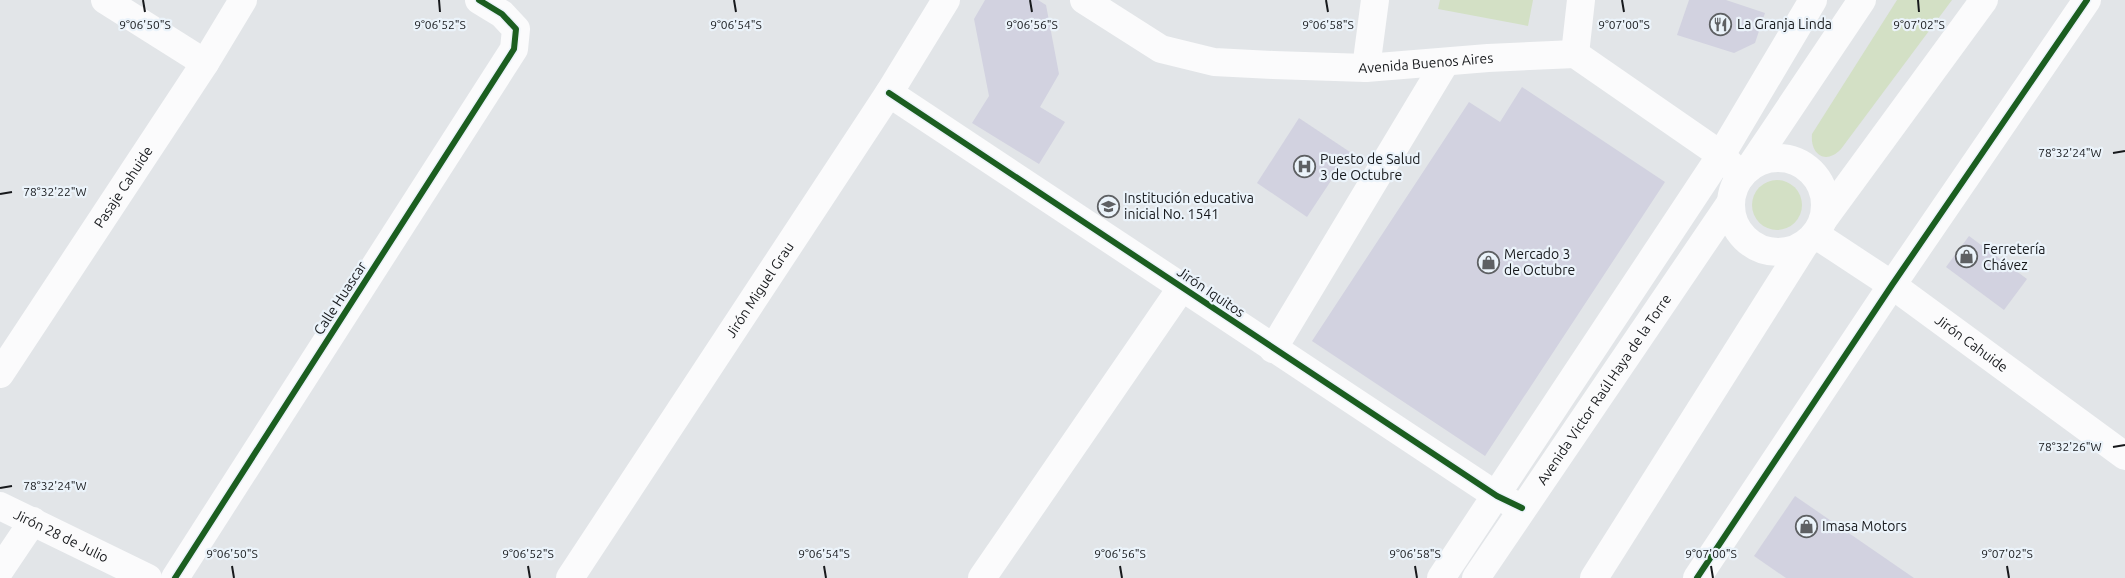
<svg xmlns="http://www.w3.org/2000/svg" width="2125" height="578" font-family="Ubuntu,sans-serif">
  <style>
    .green { fill: #d3e0c5 }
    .building { fill: #d2d2e0 }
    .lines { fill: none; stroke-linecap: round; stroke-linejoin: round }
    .street { stroke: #fbfbfc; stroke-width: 28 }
    .secondary { stroke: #fbfbfc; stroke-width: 28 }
    .primary { stroke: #fbfbfc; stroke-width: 28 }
    .cycleway-casing { stroke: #ebf3fa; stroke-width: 9 }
    .cycleway { stroke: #1b5e20; stroke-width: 6 }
    .ticks { fill: none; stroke: #17191c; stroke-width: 2 }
    .labels { text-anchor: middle; stroke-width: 4.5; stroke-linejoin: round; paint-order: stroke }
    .poi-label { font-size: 14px; fill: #17191c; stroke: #ebf3fa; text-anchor: start }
    .street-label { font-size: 14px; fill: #17191c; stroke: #ebf3fa }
    .ticks-label { font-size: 12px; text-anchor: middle; fill: #17191c; stroke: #ebf3fa; stroke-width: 4.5; stroke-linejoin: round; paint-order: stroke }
  </style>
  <rect width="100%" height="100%" fill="#e2e5e8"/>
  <g class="green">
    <path d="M 1440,0 L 1533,0 L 1528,26 L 1438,9 Z"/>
    <path d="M 1897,0 L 1952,0 L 1841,149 C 1826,165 1810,155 1812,134 Z"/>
    <circle cx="1777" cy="205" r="25"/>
  </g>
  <g class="building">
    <path d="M 985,0 L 1038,0 L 1046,5 L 1059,74 L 1040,107 L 1065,122 L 1039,164 L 972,123 L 989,96 L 974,19 Z"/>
    <path d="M 1689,0 L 1726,0 L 1765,13 L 1755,43 L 1734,53 L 1677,35 Z"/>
    <path d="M 1522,87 L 1665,182 L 1485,456 L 1312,341 L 1469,102 L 1500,122 Z"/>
    <path d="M 1299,118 L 1350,152 L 1307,217 L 1257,183 Z"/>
    <path d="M 1969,236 L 2027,279 L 2004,310 L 1946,267 Z"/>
    <path d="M 1795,496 L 1914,578 L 1786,578 L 1754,556 Z"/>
  </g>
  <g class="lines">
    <g class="street">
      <path d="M 105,0 L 205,63"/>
      <path id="s1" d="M 2087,0 L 1892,285 L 2125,456"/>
      <path d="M 1575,54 L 1581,0"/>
      <path d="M 1366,68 L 1375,0"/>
      <path d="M 889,93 L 1497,496 L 1522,508"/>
      <path d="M 1273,349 L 1445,63"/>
      <path id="s2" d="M 0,374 L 205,63 L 243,0"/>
      <path id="s3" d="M 0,506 L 148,578"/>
      <path d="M 0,570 L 33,521"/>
      <path d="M 175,578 L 514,49 L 516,29 L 502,14 L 479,0"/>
      <path id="s4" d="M 570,578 L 889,93 L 946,0"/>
      <path d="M 982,578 L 1182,287"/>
    </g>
    <g class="secondary">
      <path id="s5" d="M 1084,0 L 1161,49 L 1214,62 L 1273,65 L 1366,68 L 1488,58 L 1575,54 L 1721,155 L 1741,176"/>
      <path d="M 1441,578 L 1721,155 L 1813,0"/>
      <path d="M 1697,578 L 1892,285 L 1816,235"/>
    </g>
    <g class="primary">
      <circle cx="1778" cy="205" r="47"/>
      <path d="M 1750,167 L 1862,0"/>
      <path d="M 1823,220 L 1984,0"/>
      <path id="s6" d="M 1476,578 L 1731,202"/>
      <path d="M 1594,578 L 1805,244"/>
    </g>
    <defs>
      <g id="cycleway">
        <path d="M 889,93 L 1497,496 L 1522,508"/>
        <path d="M 175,578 L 514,49 L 516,29 L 502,14 L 479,0"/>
        <path d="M 1697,578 L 1892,285 L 2087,0"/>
      </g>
    </defs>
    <use href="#cycleway" class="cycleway-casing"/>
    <use href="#cycleway" class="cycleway"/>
  </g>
  <path class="ticks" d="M 143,0 L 145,12M 439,0 L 440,12M 734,0 L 736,12M 1030,0 L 1032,12M 1326,0 L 1328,12M 1622,0 L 1624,12M 1918,0 L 1919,12M 2113,153 L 2125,151M 0,194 L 12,192M 2113,447 L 2125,445M 0,488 L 12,486M 232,566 L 234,578M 528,566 L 530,578M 824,566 L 826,578M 1120,566 L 1122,578M 1415,566 L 1417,578M 1711,566 L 1713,578M 2007,566 L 2009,578"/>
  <defs>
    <symbol id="restaurant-ring" viewBox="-11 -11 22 22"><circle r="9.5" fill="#ebf3fa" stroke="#5e6063" stroke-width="1.5"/><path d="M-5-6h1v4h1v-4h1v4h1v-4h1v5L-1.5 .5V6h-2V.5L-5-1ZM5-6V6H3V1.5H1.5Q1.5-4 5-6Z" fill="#5e6063"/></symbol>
    <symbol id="hospital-ring" viewBox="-11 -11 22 22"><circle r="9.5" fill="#ebf3fa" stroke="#5e6063" stroke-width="1.5"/><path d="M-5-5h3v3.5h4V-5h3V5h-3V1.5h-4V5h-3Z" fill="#5e6063"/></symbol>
    <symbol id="school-ring" viewBox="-11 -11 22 22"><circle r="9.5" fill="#ebf3fa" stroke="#5e6063" stroke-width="1.5"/><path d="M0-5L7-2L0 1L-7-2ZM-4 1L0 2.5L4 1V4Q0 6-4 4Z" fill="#5e6063"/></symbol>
    <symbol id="shop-ring" viewBox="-11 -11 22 22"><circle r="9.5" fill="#ebf3fa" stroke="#5e6063" stroke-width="1.5"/><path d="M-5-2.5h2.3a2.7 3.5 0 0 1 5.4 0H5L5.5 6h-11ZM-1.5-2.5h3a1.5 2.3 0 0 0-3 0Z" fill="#5e6063"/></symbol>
  </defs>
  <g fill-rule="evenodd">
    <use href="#restaurant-ring" x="1708" y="12" width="25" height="25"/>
    <use href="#hospital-ring" x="1292" y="154" width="25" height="25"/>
    <use href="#school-ring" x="1096" y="194" width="25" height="25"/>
    <use href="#shop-ring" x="1954" y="244" width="25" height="25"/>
    <use href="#shop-ring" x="1476" y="250" width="25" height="25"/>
    <use href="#shop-ring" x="1794" y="514" width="25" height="25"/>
  </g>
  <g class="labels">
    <g class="poi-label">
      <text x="1737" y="29">La Granja Linda</text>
      <text x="1320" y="164">Puesto de Salud<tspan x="1320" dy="16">3 de Octubre</tspan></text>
      <text x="1124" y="203">Institución educativa<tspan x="1124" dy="16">inicial No. 1541</tspan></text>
      <text x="1983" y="254">Ferretería<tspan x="1983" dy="16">Chávez</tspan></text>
      <text x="1504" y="259">Mercado 3<tspan x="1504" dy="16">de Octubre</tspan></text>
      <text x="1822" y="531">Imasa Motors</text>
    </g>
    <g class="street-label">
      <text dy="5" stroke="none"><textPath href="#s5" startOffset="358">Avenida Buenos Aires</textPath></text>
      <text dy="5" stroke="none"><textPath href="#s2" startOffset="224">Pasaje Cahuide</textPath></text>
      <text dy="5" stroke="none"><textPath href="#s4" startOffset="345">Jirón Miguel Grau</textPath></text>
      <text transform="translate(1211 292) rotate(34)" y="5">Jirón Iquitos</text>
      <text transform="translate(340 298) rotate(-57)" y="5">Calle Huascar</text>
      <text dy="5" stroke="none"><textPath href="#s1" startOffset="444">Jirón Cahuide</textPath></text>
      <text dy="5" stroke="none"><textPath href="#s6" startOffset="228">Avenida Victor Raúl Haya de la Torre</textPath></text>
      <text dy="5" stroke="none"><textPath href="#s3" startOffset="68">Jirón 28 de Julio</textPath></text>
    </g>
  </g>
  <g class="ticks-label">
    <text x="145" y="29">9°06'50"S</text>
    <text x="440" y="29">9°06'52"S</text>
    <text x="736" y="29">9°06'54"S</text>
    <text x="1032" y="29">9°06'56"S</text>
    <text x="1328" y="29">9°06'58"S</text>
    <text x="1624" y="29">9°07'00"S</text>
    <text x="1919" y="29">9°07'02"S</text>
    <text x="2070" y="157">78°32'24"W</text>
    <text x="55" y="196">78°32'22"W</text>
    <text x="2070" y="451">78°32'26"W</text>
    <text x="55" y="490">78°32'24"W</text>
    <text x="232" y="558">9°06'50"S</text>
    <text x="528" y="558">9°06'52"S</text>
    <text x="824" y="558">9°06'54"S</text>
    <text x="1120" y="558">9°06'56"S</text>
    <text x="1415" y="558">9°06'58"S</text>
    <text x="1711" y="558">9°07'00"S</text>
    <text x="2007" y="558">9°07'02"S</text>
  </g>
</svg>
